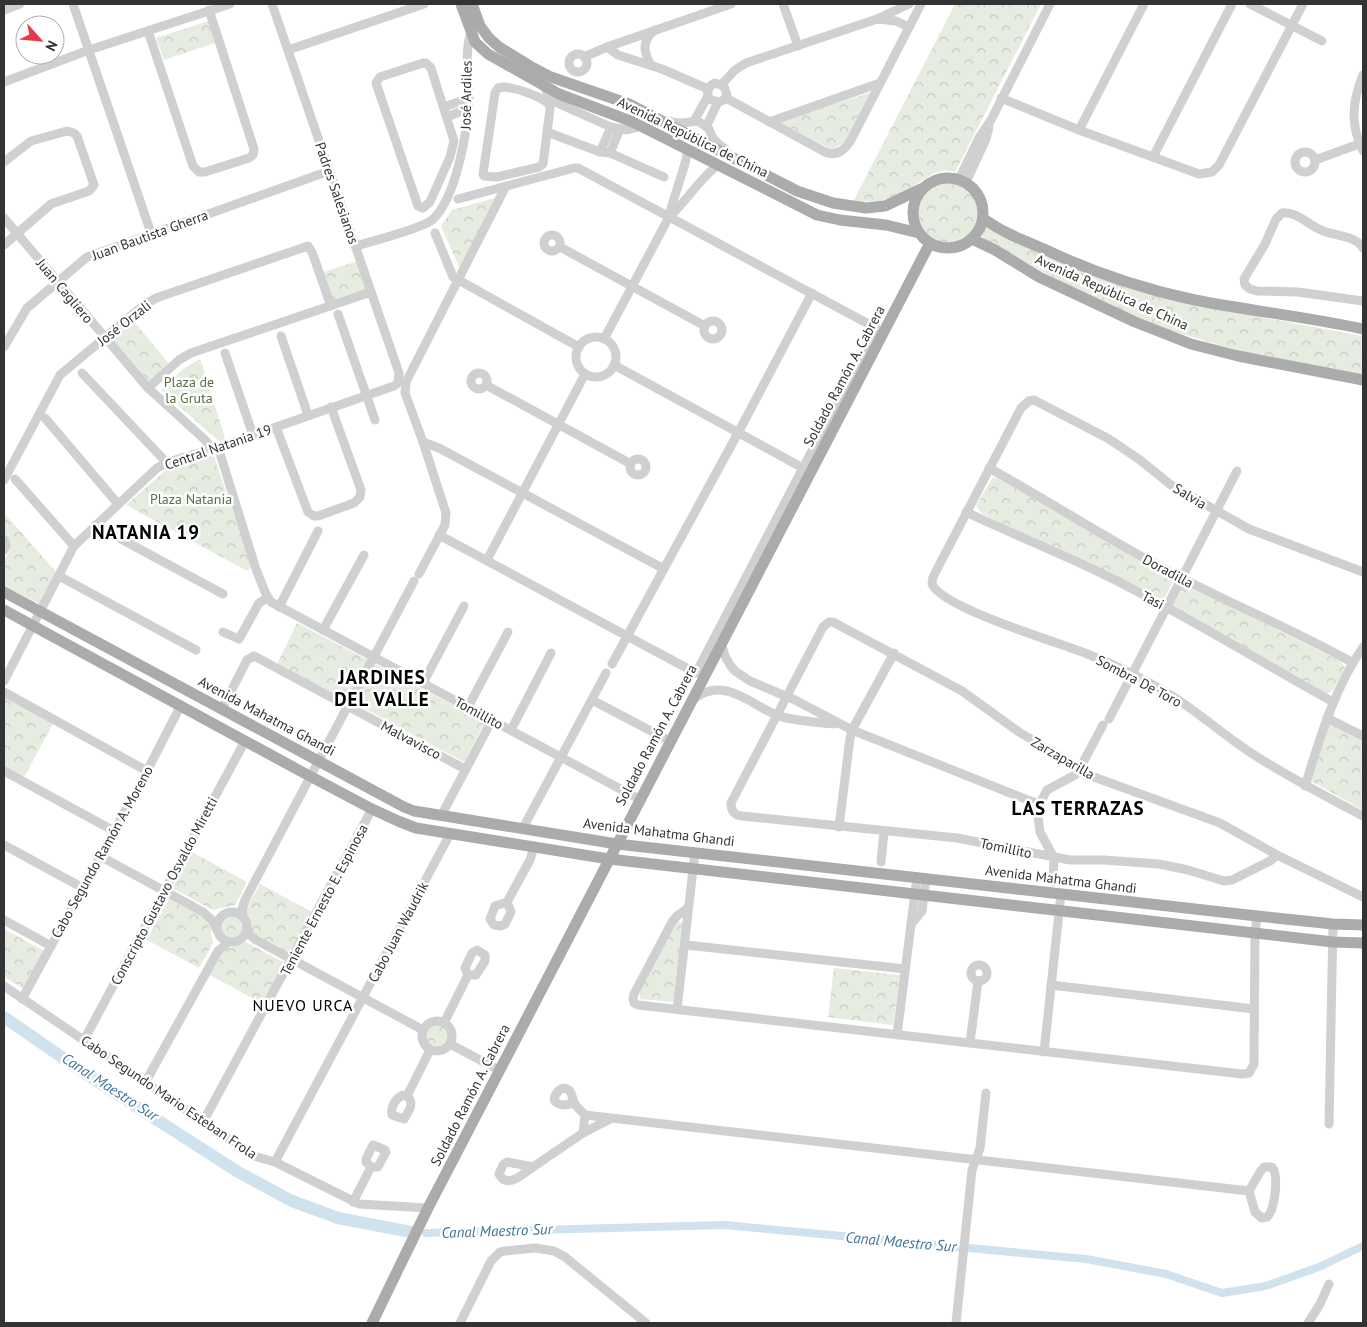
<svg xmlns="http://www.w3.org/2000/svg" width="1367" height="1327" font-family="'PT Sans',sans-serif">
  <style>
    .park { fill: url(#park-crowns) }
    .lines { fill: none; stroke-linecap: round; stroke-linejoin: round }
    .canal { stroke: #cfe2ee; stroke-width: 8 }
    .river { stroke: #cfe2ee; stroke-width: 12 }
    .minor { stroke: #d0d0d0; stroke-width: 9 }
    .major { stroke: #ababab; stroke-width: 11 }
    .labels { text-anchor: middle; stroke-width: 5; stroke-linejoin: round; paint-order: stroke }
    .street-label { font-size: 14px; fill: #333; stroke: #fff }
    .park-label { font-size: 14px; fill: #56703f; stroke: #fff }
    .water-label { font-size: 15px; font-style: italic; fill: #3f7597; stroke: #fff }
    .quarter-label { font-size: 16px; letter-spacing: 1px; fill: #000; stroke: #fff }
    .district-label { font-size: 19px; font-weight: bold; letter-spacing: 1px; fill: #000; stroke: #fff }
  </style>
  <defs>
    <pattern id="park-crowns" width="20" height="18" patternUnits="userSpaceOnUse" patternTransform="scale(1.25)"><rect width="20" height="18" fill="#e6ecdf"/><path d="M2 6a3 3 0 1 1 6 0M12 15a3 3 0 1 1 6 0" fill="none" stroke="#c6cbc0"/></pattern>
  </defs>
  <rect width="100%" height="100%" fill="#fff"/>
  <g class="park">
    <path d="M 955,4 L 1041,4 L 955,172 L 945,170 L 934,173 L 908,190 L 881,201 L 853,202 Z"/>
    <path d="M 208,21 L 215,43 L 164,60 L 156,38 Z"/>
    <path d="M 872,92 L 846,141 L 835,148 L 829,148 L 782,124 L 781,121 Z"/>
    <circle cx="948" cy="215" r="32"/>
    <path d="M 495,198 L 460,269 L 441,226 L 452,210 Z"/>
    <path d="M 986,227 L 990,228 L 1019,242 L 1233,312 L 1363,336 L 1363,376 L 1243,352 L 1158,327 L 1078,291 L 984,239 L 982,236 L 983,230 Z"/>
    <path d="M 358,261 L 367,290 L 333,301 L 323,272 Z"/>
    <path d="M 131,318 L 170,365 L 149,383 L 108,338 Z"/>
    <path d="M 200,359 L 226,441 L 221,443 L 161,390 L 183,369 Z"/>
    <path d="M 213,454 L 252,567 L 247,571 L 126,505 L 166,470 Z"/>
    <path d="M 993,477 L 1002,480 L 1172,578 L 1173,581 L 1165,598 L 1158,598 L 1106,571 L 1014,530 L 981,513 L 976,506 Z"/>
    <path d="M 4,513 L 56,572 L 40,604 L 4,586 L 4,562 L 10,549 L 9,541 L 4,537 Z"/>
    <path d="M 1186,584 L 1340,661 L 1345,667 L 1344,669 L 1333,690 L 1327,694 L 1173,606 L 1172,603 L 1180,585 Z"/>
    <path d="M 297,623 L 368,660 L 347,700 L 277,664 Z"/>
    <path d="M 375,664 L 485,722 L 464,762 L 354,703 Z"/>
    <path d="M 4,692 L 55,720 L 22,781 L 4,771 Z"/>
    <path d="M 1331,724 L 1363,739 L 1363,810 L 1311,781 L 1328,727 Z"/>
    <path d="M 192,852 L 247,882 L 235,905 L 213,910 L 172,888 Z"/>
    <path d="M 260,884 L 312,912 L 290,953 L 251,932 L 246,909 Z"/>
    <path d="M 169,899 L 208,920 L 213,943 L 199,968 L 147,940 Z"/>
    <circle cx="232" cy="927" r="15"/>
    <path d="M 677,922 L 683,923 L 673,1002 L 640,999 L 640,992 Z"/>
    <path d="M 4,929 L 44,951 L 23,988 L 4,977 Z"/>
    <path d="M 246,942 L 285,963 L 263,1004 L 210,975 L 224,950 Z"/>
    <path d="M 834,968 L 900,975 L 893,1025 L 828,1017 Z"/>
    <circle cx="436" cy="1036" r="15"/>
  </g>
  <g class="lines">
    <path class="canal" d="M 426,1233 L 724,1225 L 1086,1259 L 1166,1274 L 1222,1293 L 1266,1286 L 1319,1267 L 1363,1246"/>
    <path class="river" d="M 4,1017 L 89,1076 L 238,1172 L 292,1201 L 338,1218 L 411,1232"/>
    <g class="minor">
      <path d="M 73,4 L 151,233"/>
      <path d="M 783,4 L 798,46"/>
      <path d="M 909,4 L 877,19 L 896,21 L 909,27"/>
      <path d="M 1250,4 L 1322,41"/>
      <path d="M 4,10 L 20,4"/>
      <path d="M 148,31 L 193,166 L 199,172 L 205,172 L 249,158 L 253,155 L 254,149 L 209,10"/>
      <path d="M 607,47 L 618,55 L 662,69 L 708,89"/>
      <path d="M 288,50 L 424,4"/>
      <circle cx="578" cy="63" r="9"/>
      <path d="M 584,57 L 607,47 L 731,4"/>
      <path d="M 423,63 L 426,63 L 431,68 L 454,141 L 450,157 L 430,202 L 423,208 L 418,206 L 376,83 L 380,77 Z"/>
      <path d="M 651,65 C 643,52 642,40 655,30"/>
      <path d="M 1363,75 C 1352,102 1350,125 1363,151"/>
      <path d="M 4,82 L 89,50 L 230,4"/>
      <path d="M 722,84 L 735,70 L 746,63 L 877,19"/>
      <path d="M 544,86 L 547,93 L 557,103 L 611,127 L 627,130 L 642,126"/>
      <path d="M 503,87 C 517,88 538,95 549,104 L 550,109 L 543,164 L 539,167 L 497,177 L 484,176 L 483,174 L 495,93 L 498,88 Z"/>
      <path d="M 726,98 L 825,152 C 837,157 845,150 851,140 L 921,4"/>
      <path d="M 1001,98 L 1079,130 L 1199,174 L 1212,172 L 1219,165 L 1303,4"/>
      <path d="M 444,107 L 469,98"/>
      <path d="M 447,117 L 469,108"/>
      <path d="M 667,121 C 671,121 675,123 679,123 C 694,124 693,115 709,129 C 712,140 718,144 727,150"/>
      <path d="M 694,121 L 708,96"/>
      <path d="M 769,122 L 880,83"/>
      <path d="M 706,127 L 718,102 L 724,100 L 727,95 L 724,86 L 715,83 C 708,86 706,92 709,99 L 718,102"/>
      <path d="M 1079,130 L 1144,4"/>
      <path d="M 547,132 L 600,152 L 610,153 L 664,177"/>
      <circle cx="1305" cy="162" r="10"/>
      <path d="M 600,152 L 611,127"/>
      <path d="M 610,153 L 620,129"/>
      <path d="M 1153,157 L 1232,4"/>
      <path d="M 1315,160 L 1359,144"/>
      <path d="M 4,162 L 31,141 L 67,131 L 74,133 L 77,136 L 94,185 L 89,191 L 51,204 L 4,245"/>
      <path d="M 959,179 L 980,136 L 991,120 L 1050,4"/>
      <path d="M 966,182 L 986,139 L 989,127"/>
      <path d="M 669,217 C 687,201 699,179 718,165"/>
      <path d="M 4,218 L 148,388 L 204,439 L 213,449"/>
      <path d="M 435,233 L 453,277 L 579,347"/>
      <circle cx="552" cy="243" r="8"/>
      <path d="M 356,246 C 372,241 421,229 432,220 C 457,198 468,128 469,97 C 469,75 464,53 471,32"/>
      <path d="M 560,247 L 705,326"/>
      <path d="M 1363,248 C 1356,235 1333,236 1321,230 C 1309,225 1296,211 1282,213 L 1276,219 L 1265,244 L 1244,279 L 1245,285 L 1250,289 L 1257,291 L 1298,292 L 1363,301"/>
      <path d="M 338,314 L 375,420"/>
      <circle cx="713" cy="330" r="9"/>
      <path d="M 281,336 L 308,415"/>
      <circle cx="596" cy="357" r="20"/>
      <path d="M 604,339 L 669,217 C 674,194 684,173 688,150"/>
      <path d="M 4,347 L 27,308 L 87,257 L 329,171"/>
      <path d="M 225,353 L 253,435"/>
      <path d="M 614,365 L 803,468"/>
      <path d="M 82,373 L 167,463"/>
      <circle cx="479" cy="381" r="8"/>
      <path d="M 486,385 L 631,464"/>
      <path d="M 148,388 L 179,360 L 191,353 L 371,292"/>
      <path d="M 45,418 L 118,504"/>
      <path d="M 276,427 L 308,512 L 314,516 L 318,516 L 354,503 L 360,497 L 361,490 L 331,407"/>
      <path d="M 423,442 L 439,448 L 664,569"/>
      <path d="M 218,447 L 255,566"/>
      <circle cx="638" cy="467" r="8"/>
      <path d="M 989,468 C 1053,503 1114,544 1180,577 C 1237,607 1297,631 1353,663"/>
      <path d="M 15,479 L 74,546"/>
      <path d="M 4,480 L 60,375 L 144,305 L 156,298 L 308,246 L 312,252 L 331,306"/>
      <path d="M 966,512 C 1014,535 1063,554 1111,578 C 1187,616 1259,661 1333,702"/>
      <path d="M 95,525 L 223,594"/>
      <path d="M 439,535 L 696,673 L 876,328 L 578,168 L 574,168 L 458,199"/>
      <path d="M 4,540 L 6,545 L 4,550"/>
      <path d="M 487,560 L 585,374"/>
      <path d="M 256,569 L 265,592 L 271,602 L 639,799"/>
      <path d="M 1363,572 L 1249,529 L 1171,485 L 1140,460 L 1109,439 L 1034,400 L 1029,401 L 1021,408 L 933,577 L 932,584 C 942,608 1057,642 1085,653 C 1116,665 1146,680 1174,697 C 1200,714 1224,735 1251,753 C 1287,776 1325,796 1363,816"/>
      <path d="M 419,574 L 445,525 L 446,513 L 423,442 L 405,393 L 406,382 L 506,186"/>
      <path d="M 59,576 L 196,650"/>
      <path d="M 279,607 L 318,531"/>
      <path d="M 323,630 L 364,555"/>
      <path d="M 223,632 L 239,639 L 259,603 L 267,598"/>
      <path d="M 721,642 L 725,656 L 730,665 L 735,671 L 750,681 L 795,700 L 852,730 L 1038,804"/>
      <path d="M 612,664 L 738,433 L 812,293"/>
      <path d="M 4,681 L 74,546 L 157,468 C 176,457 199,454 219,447 C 278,427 336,406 394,386 L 398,383 L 399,373 L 272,4"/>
      <path d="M 423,683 L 464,606"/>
      <path d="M 4,692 L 147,771"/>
      <path d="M 694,699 C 723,676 749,703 776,715 C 792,721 817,722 834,724"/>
      <path d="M 592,700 L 670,741"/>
      <path d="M 468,707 L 508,632"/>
      <path d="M 222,709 L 247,660 L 254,656 L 465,769"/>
      <path d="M 1327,718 L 1363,736"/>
      <path d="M 1109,719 L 1237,471"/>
      <path d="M 511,730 L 551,653"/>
      <path d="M 4,771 L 114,831"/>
      <path d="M 1305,786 C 1320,738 1334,689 1363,647"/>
      <path d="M 441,816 L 492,720"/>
      <path d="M 839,827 L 850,738 L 852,730 L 894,653"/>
      <path d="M 523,828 L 606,673"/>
      <path d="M 4,845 L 83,888"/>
      <path d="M 1277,855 L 1270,861 L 1232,880 L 1224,881 L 1188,870 L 1159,864 L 1104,860 L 1070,860 L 957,838 L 742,816 C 734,815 731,811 731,803 L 823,627 L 829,622 L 833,622 L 962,691 L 1019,732 L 1068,761 L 1083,773 L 1220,823 L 1277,855 L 1363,897"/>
      <path d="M 100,856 L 203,912 L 212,920 L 216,929"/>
      <path d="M 881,862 L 884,831"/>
      <path d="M 1053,882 L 1054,858 L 1040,832 L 1037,809 L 1047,790 L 1075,775 L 1079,770 L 1103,725"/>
      <path d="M 507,902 L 511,912 L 505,924 L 501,926 L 494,925 L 490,919 L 495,906 L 507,902 L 530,860 L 534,847"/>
      <path d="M 688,908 L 677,916 L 672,922 L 634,994 L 633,998 L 634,1003 L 638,1005 L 1242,1074 L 1249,1073 L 1254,1064 L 1255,933 L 1257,916"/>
      <circle cx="232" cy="927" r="15"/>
      <path d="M 243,917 L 242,909 L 245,900 L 414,581"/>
      <path d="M 4,920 L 51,946"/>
      <path d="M 911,924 L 922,911 L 926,878"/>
      <path d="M 247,929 L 250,935 L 256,940 L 423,1030"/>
      <path d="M 686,945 L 905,969"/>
      <circle cx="979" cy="973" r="8"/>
      <path d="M 1051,985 L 1254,1009"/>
      <path d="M 4,986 L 254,1156 L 275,1162 L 359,1204 L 428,1208"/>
      <path d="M 22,999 L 147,771 L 181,705"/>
      <path d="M 677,1009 L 695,852"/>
      <circle cx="437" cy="1036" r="15"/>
      <path d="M 444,1023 L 468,975 L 476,975 L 485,961 L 485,955 L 477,950 L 472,953 L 465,968 L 468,975"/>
      <path d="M 897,1035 L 917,877"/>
      <path d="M 84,1040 L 245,741"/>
      <path d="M 970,1043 L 978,981"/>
      <path d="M 450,1044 L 499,1070"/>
      <path d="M 1044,1052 L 1061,894"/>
      <path d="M 145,1083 L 218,951 L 229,942"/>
      <path d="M 407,1096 C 415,1103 409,1111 404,1119 L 392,1115 C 390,1107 396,1098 403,1095 L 407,1096 L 430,1050"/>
      <path d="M 574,1103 C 566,1105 559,1107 554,1100 C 555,1093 561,1085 569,1090 C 572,1093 572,1098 574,1102 C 576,1107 581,1111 585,1115 L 583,1133"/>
      <path d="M 585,1115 L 1249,1191 L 1260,1172 L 1264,1167 L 1272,1167 C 1279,1175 1275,1210 1267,1217 L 1262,1218 L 1255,1212 L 1249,1191"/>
      <path d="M 203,1122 L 372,809"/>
      <path d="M 1329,1124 L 1333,924"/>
      <path d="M 275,1162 L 450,834"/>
      <path d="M 533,1167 C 524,1173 507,1190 499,1174 L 503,1165 L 507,1162 L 533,1167 L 583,1133 L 610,1119"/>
      <path d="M 353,1202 L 371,1167 L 378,1167 L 386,1152 L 385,1150 L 373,1145 L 366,1159 L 366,1162 L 371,1167"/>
      <path d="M 460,1323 L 491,1261 L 500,1252 L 505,1251 L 535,1248 L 554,1251 L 565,1257 L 646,1323"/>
      <path d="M 956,1323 L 972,1170 L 980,1148 L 986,1093"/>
      <path d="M 1308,1323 L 1320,1304 L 1329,1284"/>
    </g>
    <g class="major">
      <path d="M 461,4 L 475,42 L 488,54 L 559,94 L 633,122 L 817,215 L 840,220 L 886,225 L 919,233"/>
      <path d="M 472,4 L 480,26 L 489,38 L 499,47 L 530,66 L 551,77 L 629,104 L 797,191 L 833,203 L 866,208 L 885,206 L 921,189"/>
      <circle cx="948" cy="213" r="35"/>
      <path d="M 983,218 C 1001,232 1023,240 1044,249 C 1092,272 1143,289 1195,300 C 1251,311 1307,317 1363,329"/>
      <path d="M 972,239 L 995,250 L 1039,277 L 1135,322 L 1191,344 L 1238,356 L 1363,380"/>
      <path d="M 4,592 L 404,807 L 414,811 L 617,844 L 1257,916 L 1333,924 L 1363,925"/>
      <path d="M 4,610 L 304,773 L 372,809 L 398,821 L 416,828 L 609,859 L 1333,942 L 1363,943"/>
      <path d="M 372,1323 L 428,1208 L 930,243"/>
    </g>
  </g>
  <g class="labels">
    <g class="street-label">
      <text transform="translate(466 95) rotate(-89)" y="5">José Ardiles</text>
      <text transform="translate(693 137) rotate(26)" y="5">Avenida República de China</text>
      <text transform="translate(337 193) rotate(71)" y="5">Padres Salesianos</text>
      <text transform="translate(150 235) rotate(-20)" y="5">Juan Bautista Gherra</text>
      <text transform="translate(65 291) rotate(50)" y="5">Juan Cagliero</text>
      <text transform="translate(1112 292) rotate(24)" y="5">Avenida República de China</text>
      <text transform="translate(124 323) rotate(-38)" y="5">José Orzali</text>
      <text transform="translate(844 376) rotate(-62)" y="5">Soldado Ramón A. Cabrera</text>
      <text transform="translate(218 447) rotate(-19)" y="5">Central Natania 19</text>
      <text transform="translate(1190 496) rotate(31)" y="5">Salvia</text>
      <text transform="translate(1168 571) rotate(28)" y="5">Doradilla</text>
      <text transform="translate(1153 600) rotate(27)" y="5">Tasi</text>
      <text transform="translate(1139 681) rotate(28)" y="5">Sombra De Toro</text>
      <text transform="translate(479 713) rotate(28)" y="5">Tomillito</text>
      <text transform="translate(267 716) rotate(28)" y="5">Avenida Mahatma Ghandi</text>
      <text transform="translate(656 735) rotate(-62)" y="5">Soldado Ramón A. Cabrera</text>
      <text transform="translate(411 740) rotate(28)" y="5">Malvavisco</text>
      <text transform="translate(1063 758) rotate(30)" y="5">Zarzaparilla</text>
      <text transform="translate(659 832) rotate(7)" y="5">Avenida Mahatma Ghandi</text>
      <text transform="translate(1006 848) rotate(12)" y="5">Tomillito</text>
      <text transform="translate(102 852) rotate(-61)" y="5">Cabo Segundo Ramón A. Moreno</text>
      <text transform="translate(1061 879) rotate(7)" y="5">Avenida Mahatma Ghandi</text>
      <text transform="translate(164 891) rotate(-62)" y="5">Conscripto Gustavo Osvaldo Miretti</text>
      <text transform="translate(324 900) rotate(-62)" y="5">Teniente Ernesto E. Espinosa</text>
      <text transform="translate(398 932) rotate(-62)" y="5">Cabo Juan Waudrik</text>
      <text transform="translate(470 1095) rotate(-63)" y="5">Soldado Ramón A. Cabrera</text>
      <text transform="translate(169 1097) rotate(34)" y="5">Cabo Segundo Mario Esteban Frola</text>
    </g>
    <g class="park-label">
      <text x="189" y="387">Plaza de<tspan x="189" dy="16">la Gruta</tspan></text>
      <text x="191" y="504">Plaza Natania</text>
    </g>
    <g class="water-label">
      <text transform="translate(110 1087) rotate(33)" y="5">Canal Maestro Sur</text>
      <text transform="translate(497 1231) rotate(-2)" y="5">Canal Maestro Sur</text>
      <text transform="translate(901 1242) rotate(5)" y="5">Canal Maestro Sur</text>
    </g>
    <g class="quarter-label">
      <text x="303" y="1011">NUEVO URCA</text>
    </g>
    <g class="district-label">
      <text x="146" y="539">NATANIA 19</text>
      <text x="382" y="684">JARDINES<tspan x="382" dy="22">DEL VALLE</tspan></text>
      <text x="1078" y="815">LAS TERRAZAS</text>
    </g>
  </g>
  <rect width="1367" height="1327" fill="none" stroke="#333333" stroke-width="10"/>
  <g transform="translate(40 40) rotate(117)"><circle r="24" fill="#ffffff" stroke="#adadad"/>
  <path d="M0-4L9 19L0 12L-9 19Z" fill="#e63946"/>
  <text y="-8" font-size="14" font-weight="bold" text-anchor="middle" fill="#333333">N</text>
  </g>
</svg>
